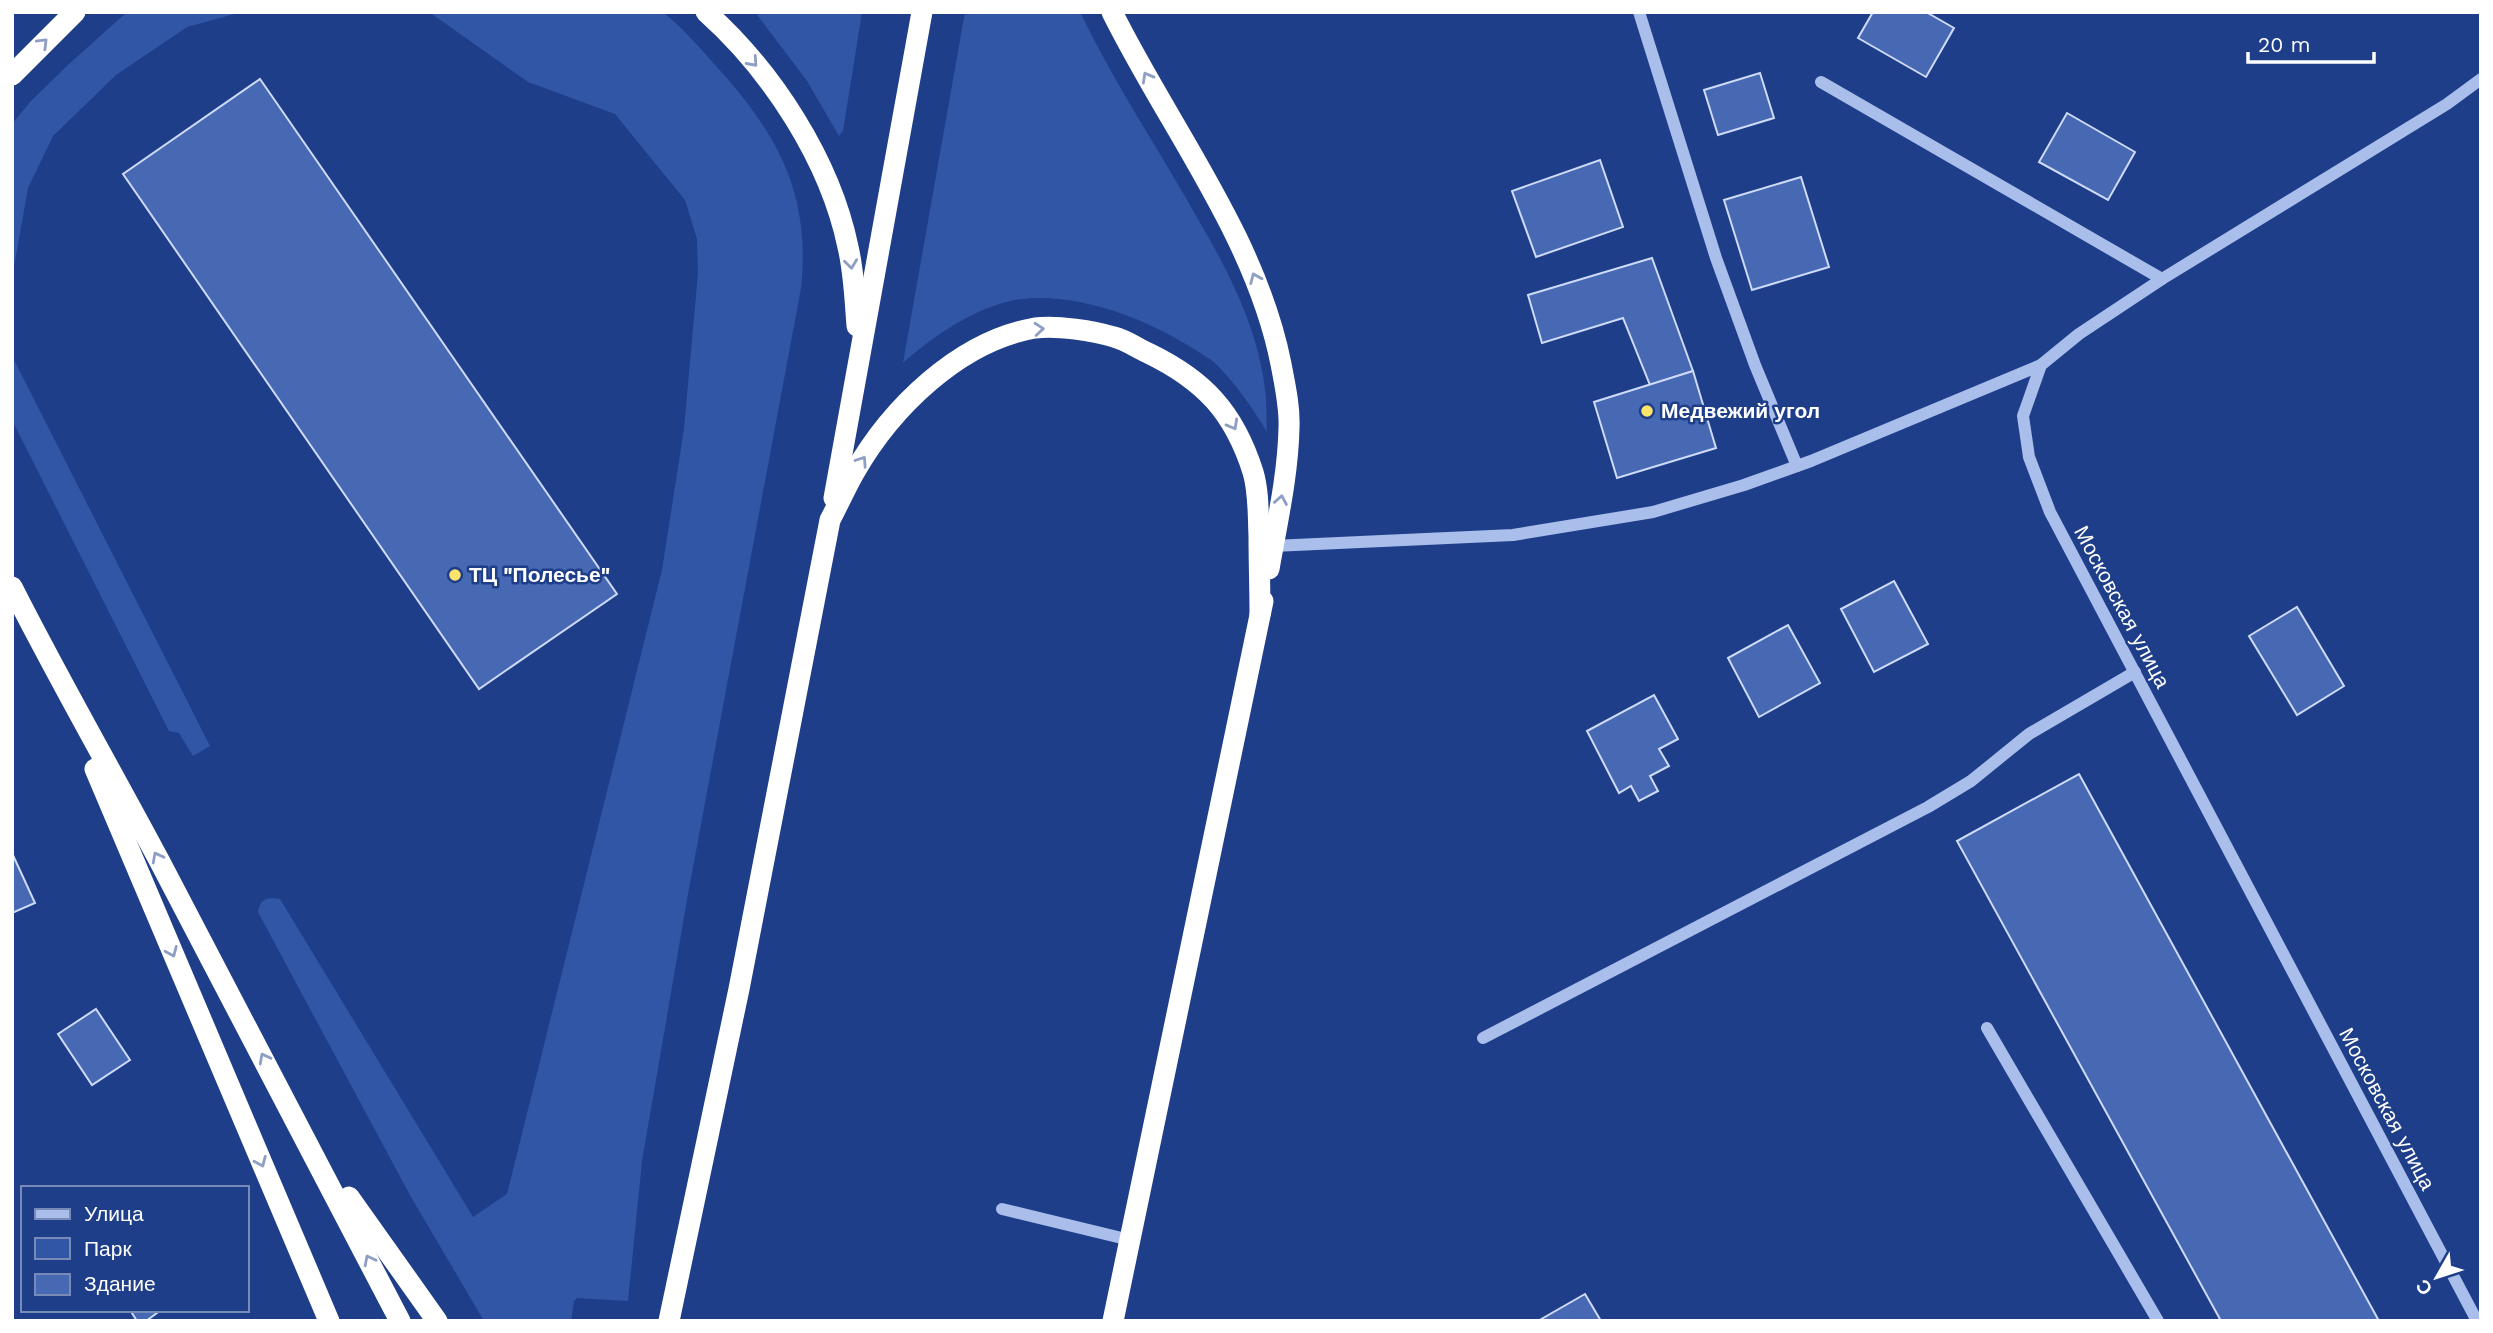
<svg xmlns="http://www.w3.org/2000/svg" width="2493" height="1333" font-family="'Work Sans',sans-serif">
  <style>
    .green { fill: #3256a6 }
    .building { fill: #4768b2; stroke: #cedbf8; stroke-width: 2 }
    .lines { fill: none; stroke-linecap: round; stroke-linejoin: round }
    .minor { stroke: #a9beeb; stroke-width: 12 }
    .highway { stroke: #fff; stroke-width: 21 }
    .oneway { stroke: #8e9ec4 }
    .poi-dot { fill: #fae469; stroke: #1e3e89; stroke-width: 2.5 }
    .labels { text-anchor: middle; stroke-width: 5; stroke-linejoin: round; paint-order: stroke }
    .poi-label { font-size: 21px; font-weight: bold; fill: #fff; stroke: #1e3e89; text-anchor: start }
    .street-label { font-size: 21px; fill: #fff; stroke: #1e3e89 }
  </style>
  <rect width="100%" height="100%" fill="#1e3e89"/>
  <g class="green">
    <path d="M 127,12 L 242,12 L 187,27 L 116,75 L 53,136 L 28,188 L 12,278 L 12,124 L 31,101 L 69,64 Z"/>
    <path d="M 429,12 L 663,12 C 683,28 699,47 716,66 C 778,134 811,194 801,288 L 688,894 L 642,1161 L 628,1301 L 577,1298 L 574,1301 L 571,1321 L 484,1321 L 411,1197 L 258,912 C 260,898 268,897 280,899 L 473,1217 L 507,1194 L 662,570 L 684,429 L 698,273 L 697,239 L 685,200 L 615,114 L 528,82 Z"/>
    <path d="M 755,12 L 862,12 L 843,131 L 839,136 L 807,81 Z"/>
    <path d="M 965,12 L 1080,12 C 1115,85 1160,151 1199,221 C 1229,272 1258,329 1265,389 C 1267,403 1266,418 1267,432 C 1252,407 1236,384 1216,364 C 1208,357 1198,352 1189,346 C 1140,315 1060,286 1002,303 C 964,315 931,338 903,363 Z"/>
    <path d="M 12,356 L 210,746 L 193,756 L 179,733 L 169,731 L 12,420 Z"/>
  </g>
  <g class="building">
    <path d="M 1873,12 L 1926,12 L 1954,28 L 1926,77 L 1858,38 Z"/>
    <path d="M 1760,73 L 1774,118 L 1718,135 L 1704,90 Z"/>
    <path d="M 260,79 L 617,594 L 479,689 L 123,174 Z"/>
    <path d="M 2067,113 L 2135,152 L 2108,200 L 2039,162 Z"/>
    <path d="M 1600,160 L 1623,227 L 1536,257 L 1512,191 Z"/>
    <path d="M 1801,177 L 1829,267 L 1752,290 L 1724,200 Z"/>
    <path d="M 1652,258 L 1693,371 L 1650,385 L 1623,318 L 1542,343 L 1528,295 Z"/>
    <path d="M 1693,371 L 1716,448 L 1617,478 L 1594,402 Z"/>
    <path d="M 1894,581 L 1928,644 L 1874,672 L 1841,609 Z"/>
    <path d="M 2297,607 L 2344,686 L 2297,715 L 2249,636 Z"/>
    <path d="M 1788,625 L 1820,683 L 1759,717 L 1728,658 Z"/>
    <path d="M 1654,695 L 1678,739 L 1659,749 L 1669,766 L 1650,776 L 1658,791 L 1639,801 L 1631,786 L 1619,793 L 1587,731 Z"/>
    <path d="M 2079,774 L 2379,1321 L 2221,1321 L 1957,841 Z"/>
    <path d="M 12,853 L 35,903 L 12,913 Z"/>
    <path d="M 96,1009 L 130,1060 L 92,1085 L 58,1034 Z"/>
    <path d="M 1585,1294 L 1601,1321 L 1538,1321 Z"/>
    <path d="M 130,1310 L 161,1310 L 146,1321 L 137,1321 Z"/>
  </g>
  <g class="lines">
    <g class="minor">
      <path d="M 1639,12 L 1716,258 L 1755,365 L 1797,466"/>
      <path d="M 1821,82 L 2162,279"/>
      <path d="M 1273,546 L 1513,535 L 1653,512 L 1744,485 L 1811,461 L 2041,365"/>
      <path d="M 1987,1028 L 2158,1321"/>
      <path d="M 1483,1038 L 1928,807 L 1971,781 L 2029,734 L 2135,672"/>
      <path d="M 1002,1209 L 1130,1240"/>
      <path d="M 2477,1321 L 2050,512 L 2029,457 L 2023,416 L 2041,365 L 2079,334 L 2162,279 L 2447,104 L 2481,79"/>
    </g>
    <g class="highway">
      <path d="M 706,12 C 772,71 830,160 848,247 C 854,272 855,300 857,326"/>
      <path d="M 1112,12 C 1169,127 1256,237 1281,364 C 1285,385 1290,407 1289,428 C 1288,475 1277,523 1269,569"/>
      <path d="M 12,75 L 75,12"/>
      <path d="M 834,498 L 922,12"/>
      <path d="M 12,587 C 59,680 111,770 160,862 C 241,1014 321,1167 400,1321"/>
      <path d="M 95,769 L 329,1321"/>
      <path d="M 349,1197 L 437,1321"/>
      <path d="M 669,1321 L 739,989 L 830,520 C 838,505 845,489 854,473 C 891,408 959,341 1035,328 C 1057,325 1094,331 1114,337 C 1126,340 1137,348 1148,353 C 1204,380 1234,412 1253,472 C 1259,492 1258,515 1259,536 C 1259,562 1260,589 1260,615"/>
      <path d="M 1113,1321 L 1263,601"/>
    </g>
  </g>
  <defs><path id="oneway-chevron" d="M-2-3.5L2.5 0L-2 3.5" fill="none" stroke-width="1.6" stroke-linecap="round" stroke-linejoin="round" transform="scale(1.75)"/></defs>
  <g class="oneway">
    <use href="#oneway-chevron" transform="translate(43 43) rotate(-45)"/>
    <use href="#oneway-chevron" transform="translate(753 62) rotate(48)"/>
    <use href="#oneway-chevron" transform="translate(1147 77) rotate(-119)"/>
    <use href="#oneway-chevron" transform="translate(851 264) rotate(83)"/>
    <use href="#oneway-chevron" transform="translate(1255 278) rotate(-113)"/>
    <use href="#oneway-chevron" transform="translate(1039 329) rotate(-5)"/>
    <use href="#oneway-chevron" transform="translate(1233 425) rotate(61)"/>
    <use href="#oneway-chevron" transform="translate(862 461) rotate(-56)"/>
    <use href="#oneway-chevron" transform="translate(1281 500) rotate(-80)"/>
    <use href="#oneway-chevron" transform="translate(157 857) rotate(-118)"/>
    <use href="#oneway-chevron" transform="translate(172 952) rotate(67)"/>
    <use href="#oneway-chevron" transform="translate(264 1058) rotate(-118)"/>
    <use href="#oneway-chevron" transform="translate(261 1162) rotate(67)"/>
    <use href="#oneway-chevron" transform="translate(369 1260) rotate(-117)"/>
  </g>
  <g class="poi-dot">
    <circle cx="1647" cy="411" r="7"/>
    <circle cx="455" cy="575" r="7"/>
  </g>
  <g class="labels">
    <g class="poi-label">
      <text x="1661" y="418">Медвежий угол</text>
      <text x="469" y="582">ТЦ "Полесье"</text>
    </g>
    <g class="street-label">
      <text transform="translate(2122 607) rotate(62)" y="7">Московская улица</text>
      <text transform="translate(2387 1109) rotate(62)" y="7">Московская улица</text>
    </g>
  </g>
  <rect width="2493" height="1333" fill="none" stroke="#ffffff" stroke-width="28"/>
  <rect x="21" y="1186" width="228" height="126" fill="#1e3e89" stroke="#788bb8" stroke-width="2"/>
  <rect x="35" y="1209" width="35" height="10" fill="#a9beeb" stroke="#788bb8" stroke-width="2"/>
  <text x="84" y="1221" font-size="21" fill="#ffffff">Улица</text>
  <rect x="35" y="1238" width="35" height="21" fill="#3256a6" stroke="#788bb8" stroke-width="2"/>
  <text x="84" y="1256" font-size="21" fill="#ffffff">Парк</text>
  <rect x="35" y="1274" width="35" height="21" fill="#4768b2" stroke="#788bb8" stroke-width="2"/>
  <text x="84" y="1291" font-size="21" fill="#ffffff">Здание</text>
  <g transform="translate(2437 1277) rotate(231)" stroke="#1e3e89" stroke-width="5" paint-order="stroke">
  <path d="M0-5L12 26L0 18L-12 26Z" fill="#ffffff"/>
  <text y="-10" font-size="19" font-weight="bold" text-anchor="middle" fill="#ffffff">С</text>
  </g>
  <path d="M2248 52v10h126v-10" fill="none" stroke="#ffffff" stroke-width="3.5"/>
  <text x="2258" y="52" font-size="21" fill="#ffffff" stroke="#1e3e89" stroke-width="5" paint-order="stroke">20 m</text>
</svg>
